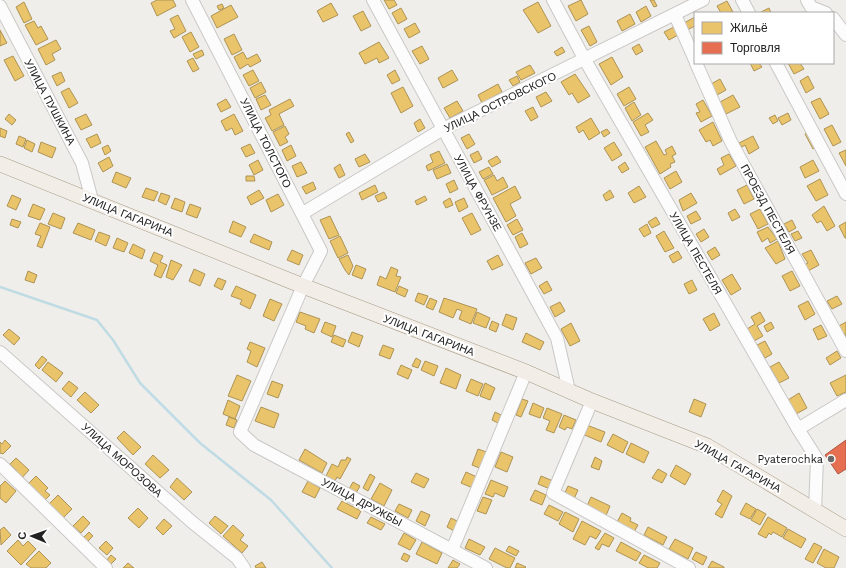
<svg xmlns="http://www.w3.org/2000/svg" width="846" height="568" font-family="'Work Sans',sans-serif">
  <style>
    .homes { fill: #e9c46a; stroke: #ad9354 }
    .shops { fill: #e76f51; stroke: #ac5843 }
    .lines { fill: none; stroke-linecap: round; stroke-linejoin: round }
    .stream { stroke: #bfdbe3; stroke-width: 2.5 }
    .minor-casing { stroke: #c9c8c7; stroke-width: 14 }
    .major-casing { stroke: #a79c86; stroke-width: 16 }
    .minor { stroke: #fdfcfc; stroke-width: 12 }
    .major { stroke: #f3ede7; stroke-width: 15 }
    .poi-dot { fill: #6a6968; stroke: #fff; stroke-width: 1.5 }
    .labels { text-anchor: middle; stroke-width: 4; stroke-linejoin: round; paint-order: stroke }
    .street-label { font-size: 11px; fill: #222; stroke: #fff }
    .poi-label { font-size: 11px; fill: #222; stroke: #fff; text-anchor: end }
  </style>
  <rect width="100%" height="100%" fill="#f0eeeb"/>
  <g class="homes">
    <path d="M 157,0 L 173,0 L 176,6 L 157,16 L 151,3 Z"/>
    <path d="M 384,0 L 394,0 L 397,5 L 389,9 Z"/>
    <path d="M 581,0 L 588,14 L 576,21 L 568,6 Z"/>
    <path d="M 650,0 L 654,0 L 657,6 L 654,7 Z"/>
    <path d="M 727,1 L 733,12 L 721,13 L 717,6 Z"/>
    <path d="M 24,2 L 32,19 L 24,23 L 16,7 Z"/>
    <path d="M 538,2 L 551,26 L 538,33 L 523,10 Z"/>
    <path d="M 331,3 L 338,15 L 323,22 L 317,11 Z"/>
    <path d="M 222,4 L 224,8 L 219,10 L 217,6 Z"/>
    <path d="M 231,5 L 238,17 L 217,28 L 211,16 Z"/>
    <path d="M 646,6 L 651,16 L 641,22 L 636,12 Z"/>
    <path d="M 401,8 L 407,19 L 398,24 L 392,13 Z"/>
    <path d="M 769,8 L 771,13 L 761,13 L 761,12 Z"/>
    <path d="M 363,11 L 371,26 L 361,31 L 353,16 Z"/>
    <path d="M 630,14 L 635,24 L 622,31 L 617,21 Z"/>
    <path d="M 178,15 L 186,31 L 174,38 L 170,31 L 175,29 L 170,19 Z"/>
    <path d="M 695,17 L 695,26 L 687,30 L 684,23 Z"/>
    <path d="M 34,21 L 38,28 L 41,26 L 48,39 L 36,45 L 25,25 Z"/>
    <path d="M 415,23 L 420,32 L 409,38 L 404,29 Z"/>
    <path d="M 589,26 L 597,42 L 590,46 L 581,30 Z"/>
    <path d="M 674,27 L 678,35 L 669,40 L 664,32 Z"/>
    <path d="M 0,30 L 7,43 L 0,46 Z"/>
    <path d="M 191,32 L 199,47 L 190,52 L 182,37 Z"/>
    <path d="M 234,34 L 242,50 L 232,55 L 224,39 Z"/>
    <path d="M 56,40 L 61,49 L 52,54 L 55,60 L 46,65 L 38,49 Z"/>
    <path d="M 379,42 L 389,58 L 379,63 L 377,58 L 365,64 L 359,53 Z"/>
    <path d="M 639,44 L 643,51 L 636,55 L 632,48 Z"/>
    <path d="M 422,46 L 429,59 L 420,64 L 412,51 Z"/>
    <path d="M 562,47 L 565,52 L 557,56 L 554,52 Z"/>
    <path d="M 202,50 L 204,55 L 196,59 L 193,54 Z"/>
    <path d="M 243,52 L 247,59 L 257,54 L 261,61 L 250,67 L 248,64 L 240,69 L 234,57 Z"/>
    <path d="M 13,56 L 24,76 L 15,81 L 4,60 Z"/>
    <path d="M 612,57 L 623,77 L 611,85 L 599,64 Z"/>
    <path d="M 193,58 L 199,69 L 193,72 L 187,61 Z"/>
    <path d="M 750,63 L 759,63 L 762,67 L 754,71 Z"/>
    <path d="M 788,63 L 800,63 L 804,69 L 794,74 Z"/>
    <path d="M 530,65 L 535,73 L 521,80 L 516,72 Z"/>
    <path d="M 253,70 L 259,81 L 249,86 L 243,75 Z"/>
    <path d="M 395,70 L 400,80 L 392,84 L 387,75 Z"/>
    <path d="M 452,70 L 458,80 L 443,88 L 438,78 Z"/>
    <path d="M 61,72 L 65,81 L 57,86 L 52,76 Z"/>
    <path d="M 575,74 L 590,96 L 578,103 L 572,93 L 569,95 L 561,82 Z"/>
    <path d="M 517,76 L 520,82 L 513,86 L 509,80 Z"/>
    <path d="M 808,76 L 814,88 L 806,93 L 800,81 Z"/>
    <path d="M 720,79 L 726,90 L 717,95 L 711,84 Z"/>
    <path d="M 261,82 L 266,92 L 255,98 L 250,88 Z"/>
    <path d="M 498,84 L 502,92 L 482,103 L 478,95 Z"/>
    <path d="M 403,87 L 413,106 L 401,113 L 391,93 Z"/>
    <path d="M 629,87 L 636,99 L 624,106 L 617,94 Z"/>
    <path d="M 69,88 L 78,103 L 69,108 L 61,92 Z"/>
    <path d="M 546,92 L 552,101 L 541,107 L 536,97 Z"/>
    <path d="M 265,95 L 271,105 L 261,110 L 256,99 Z"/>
    <path d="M 733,95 L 740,107 L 726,114 L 720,102 Z"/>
    <path d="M 820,98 L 829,114 L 820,119 L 811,102 Z"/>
    <path d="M 226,99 L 231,107 L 221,112 L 217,104 Z"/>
    <path d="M 290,99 L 294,106 L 279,114 L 284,125 L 272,131 L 265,118 L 271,115 L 269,110 Z"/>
    <path d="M 703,100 L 712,116 L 701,122 L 696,113 L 700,112 L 696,104 Z"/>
    <path d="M 457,101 L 463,111 L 450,118 L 444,108 Z"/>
    <path d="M 634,102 L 641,115 L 632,121 L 625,108 Z"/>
    <path d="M 533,107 L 538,117 L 531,121 L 525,111 Z"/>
    <path d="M 648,113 L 653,120 L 645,125 L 649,132 L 641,136 L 633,122 Z"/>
    <path d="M 788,113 L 791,120 L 782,125 L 778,118 Z"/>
    <path d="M 9,114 L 16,120 L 12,125 L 5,119 Z"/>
    <path d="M 86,114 L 92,125 L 81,130 L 75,119 Z"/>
    <path d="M 234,114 L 243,131 L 235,135 L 232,128 L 226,131 L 221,121 Z"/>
    <path d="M 775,115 L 778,121 L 773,124 L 769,118 Z"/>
    <path d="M 591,118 L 600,133 L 589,140 L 583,130 L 579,133 L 576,127 Z"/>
    <path d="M 420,119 L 425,128 L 418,132 L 414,123 Z"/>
    <path d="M 713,122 L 722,141 L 713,146 L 710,140 L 706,142 L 699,130 Z"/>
    <path d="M 832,125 L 841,142 L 833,146 L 824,129 Z"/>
    <path d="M 285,126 L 289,134 L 285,137 L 288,142 L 280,146 L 273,132 Z"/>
    <path d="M 0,128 L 7,131 L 5,138 L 0,136 Z"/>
    <path d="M 607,129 L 610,133 L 604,137 L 601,132 Z"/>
    <path d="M 349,132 L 354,141 L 351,143 L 346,134 Z"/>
    <path d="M 810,132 L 817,146 L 813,149 L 805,134 Z"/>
    <path d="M 97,134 L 101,143 L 91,148 L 86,139 Z"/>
    <path d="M 469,134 L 475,144 L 467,149 L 461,138 Z"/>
    <path d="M 19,136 L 26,139 L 23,147 L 16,144 Z"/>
    <path d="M 753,136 L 759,148 L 749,154 L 745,145 L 742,147 L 739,143 Z"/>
    <path d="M 27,140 L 35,144 L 32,152 L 24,148 Z"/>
    <path d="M 656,141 L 664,155 L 667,154 L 665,150 L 672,146 L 676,154 L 672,156 L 675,162 L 670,164 L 671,167 L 660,174 L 645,147 Z"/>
    <path d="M 41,142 L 56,148 L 52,158 L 38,152 Z"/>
    <path d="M 614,142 L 622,155 L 612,161 L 604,148 Z"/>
    <path d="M 250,144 L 255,153 L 246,157 L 241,148 Z"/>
    <path d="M 108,145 L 111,151 L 105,155 L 102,148 Z"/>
    <path d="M 291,145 L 296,156 L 287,161 L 282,150 Z"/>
    <path d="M 846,150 L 846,166 L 839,153 Z"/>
    <path d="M 439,151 L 445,163 L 428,171 L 426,166 L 433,162 L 430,155 Z"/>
    <path d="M 478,151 L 482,159 L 474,163 L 470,155 Z"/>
    <path d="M 365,154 L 370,162 L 359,167 L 355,159 Z"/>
    <path d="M 729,154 L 736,166 L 720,175 L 717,169 L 724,165 L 721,158 Z"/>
    <path d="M 497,156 L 501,162 L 492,167 L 488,161 Z"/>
    <path d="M 109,157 L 113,166 L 103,172 L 98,163 Z"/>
    <path d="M 258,160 L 263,170 L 254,175 L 249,165 Z"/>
    <path d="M 813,160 L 819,171 L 805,178 L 800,167 Z"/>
    <path d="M 301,162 L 307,173 L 297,177 L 292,166 Z"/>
    <path d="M 625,162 L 629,169 L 622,173 L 618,167 Z"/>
    <path d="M 340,164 L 345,175 L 339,178 L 334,168 Z"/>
    <path d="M 447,164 L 451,173 L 437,179 L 433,170 Z"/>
    <path d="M 489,167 L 493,174 L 483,179 L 479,172 Z"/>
    <path d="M 676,171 L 682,182 L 670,189 L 664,178 Z"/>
    <path d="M 116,172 L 131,178 L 126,188 L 112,182 Z"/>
    <path d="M 494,175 L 497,181 L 503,177 L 508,187 L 492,195 L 484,180 Z"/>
    <path d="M 246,176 L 254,176 L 255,181 L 246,181 Z"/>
    <path d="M 820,179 L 828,195 L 816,201 L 807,186 Z"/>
    <path d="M 454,180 L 458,189 L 450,193 L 446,184 Z"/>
    <path d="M 313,182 L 316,189 L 306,194 L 302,187 Z"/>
    <path d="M 375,185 L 378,192 L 362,200 L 359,193 Z"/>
    <path d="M 747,185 L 754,199 L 744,204 L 737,190 Z"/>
    <path d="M 515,186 L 521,198 L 510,204 L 516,216 L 506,222 L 493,198 Z"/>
    <path d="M 639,186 L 646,197 L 634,203 L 628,193 Z"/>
    <path d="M 146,188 L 158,192 L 154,201 L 142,197 Z"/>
    <path d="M 259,190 L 264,198 L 251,205 L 247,197 Z"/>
    <path d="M 610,190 L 614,197 L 606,201 L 603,195 Z"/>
    <path d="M 384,192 L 387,198 L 378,202 L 375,196 Z"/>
    <path d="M 161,193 L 170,196 L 166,205 L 158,201 Z"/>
    <path d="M 691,193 L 697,203 L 683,211 L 679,200 Z"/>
    <path d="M 278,194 L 284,205 L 271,212 L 266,200 Z"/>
    <path d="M 12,195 L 21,199 L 16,210 L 7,206 Z"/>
    <path d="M 425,196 L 427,200 L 417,205 L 415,201 Z"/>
    <path d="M 175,198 L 185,202 L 182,212 L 171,208 Z"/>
    <path d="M 450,198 L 453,205 L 446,208 L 443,202 Z"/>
    <path d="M 464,198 L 468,207 L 459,212 L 455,202 Z"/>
    <path d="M 33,204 L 45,209 L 40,220 L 28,216 Z"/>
    <path d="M 190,204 L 201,208 L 197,218 L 186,214 Z"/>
    <path d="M 824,206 L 835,226 L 827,231 L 821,221 L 817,223 L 812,215 Z"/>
    <path d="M 735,209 L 740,217 L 732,221 L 728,213 Z"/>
    <path d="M 760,209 L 768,224 L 758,229 L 750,214 Z"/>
    <path d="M 696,211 L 701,219 L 691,224 L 687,216 Z"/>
    <path d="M 53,213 L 65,218 L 61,229 L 48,224 Z"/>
    <path d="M 472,213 L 481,230 L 471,235 L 462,218 Z"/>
    <path d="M 330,216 L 339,235 L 329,239 L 320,220 Z"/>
    <path d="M 656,217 L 660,224 L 652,228 L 648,222 Z"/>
    <path d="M 12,219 L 21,222 L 18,228 L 10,225 Z"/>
    <path d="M 517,219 L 523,230 L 513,235 L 507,225 Z"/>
    <path d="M 792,220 L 796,228 L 789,232 L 784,224 Z"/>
    <path d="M 233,221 L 246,227 L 241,237 L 229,232 Z"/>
    <path d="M 846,222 L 846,238 L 845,238 L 839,226 Z"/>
    <path d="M 40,223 L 50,227 L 42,248 L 37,246 L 41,236 L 35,234 Z"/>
    <path d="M 78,223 L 95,230 L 91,240 L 73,233 Z"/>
    <path d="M 647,224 L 651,233 L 644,237 L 639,229 Z"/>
    <path d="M 768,227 L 777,239 L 770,243 L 768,238 L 762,242 L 757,232 Z"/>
    <path d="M 704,229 L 709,237 L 701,242 L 696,234 Z"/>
    <path d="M 664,231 L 674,248 L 665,252 L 656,236 Z"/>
    <path d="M 798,231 L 802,238 L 795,241 L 791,234 Z"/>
    <path d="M 99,232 L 110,236 L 106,246 L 95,241 Z"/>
    <path d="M 522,233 L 528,244 L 520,248 L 515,237 Z"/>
    <path d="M 254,234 L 272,242 L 269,250 L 250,242 Z"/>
    <path d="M 340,236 L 348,253 L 338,258 L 330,241 Z"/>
    <path d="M 117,238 L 128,243 L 124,252 L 113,248 Z"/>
    <path d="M 778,241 L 785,259 L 776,264 L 765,248 Z"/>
    <path d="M 133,244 L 145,250 L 142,259 L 129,253 Z"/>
    <path d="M 715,247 L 720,255 L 712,260 L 707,252 Z"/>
    <path d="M 292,250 L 303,255 L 299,265 L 287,260 Z"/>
    <path d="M 811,250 L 819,265 L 808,271 L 804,265 L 808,263 L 802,254 Z"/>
    <path d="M 678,251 L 682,258 L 673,263 L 669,256 Z"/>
    <path d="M 154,252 L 163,256 L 160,262 L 167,265 L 161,278 L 154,275 L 158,265 L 150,261 Z"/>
    <path d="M 348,255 L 353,266 L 349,275 L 345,270 L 339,259 Z"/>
    <path d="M 498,255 L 503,265 L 492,270 L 487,261 Z"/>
    <path d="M 536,258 L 542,268 L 531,274 L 525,263 Z"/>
    <path d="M 171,260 L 182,265 L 173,280 L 166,277 Z"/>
    <path d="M 356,265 L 366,269 L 362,279 L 352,275 Z"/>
    <path d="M 391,267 L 398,270 L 396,276 L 401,277 L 395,292 L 377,285 L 380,276 L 386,279 Z"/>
    <path d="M 194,269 L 205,274 L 200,286 L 189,281 Z"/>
    <path d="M 28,271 L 37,275 L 34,283 L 25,280 Z"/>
    <path d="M 792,271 L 800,286 L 790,291 L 782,276 Z"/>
    <path d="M 732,274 L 741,289 L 731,295 L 722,280 Z"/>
    <path d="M 218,278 L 226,281 L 222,290 L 214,286 Z"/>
    <path d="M 692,280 L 697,290 L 689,294 L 684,284 Z"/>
    <path d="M 547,281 L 552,290 L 544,294 L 539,286 Z"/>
    <path d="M 236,286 L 256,295 L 250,309 L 240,304 L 242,300 L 231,296 Z"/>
    <path d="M 399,286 L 408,290 L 405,297 L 396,293 Z"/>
    <path d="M 418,293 L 428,296 L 424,305 L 415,301 Z"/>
    <path d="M 837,296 L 842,304 L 832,309 L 827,301 Z"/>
    <path d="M 430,298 L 437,301 L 433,310 L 426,307 Z"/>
    <path d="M 444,298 L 477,309 L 471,324 L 459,319 L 462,311 L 457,309 L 453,318 L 439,312 Z"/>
    <path d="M 270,299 L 282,304 L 274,321 L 263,316 Z"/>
    <path d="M 808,301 L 815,314 L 805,320 L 798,306 Z"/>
    <path d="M 560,302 L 565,311 L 555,317 L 550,307 Z"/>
    <path d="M 300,312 L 320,319 L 314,333 L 305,329 L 306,326 L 296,322 Z"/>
    <path d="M 477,312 L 490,318 L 486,328 L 473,323 Z"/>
    <path d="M 760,312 L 765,321 L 757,326 L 763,336 L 754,341 L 747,329 L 755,324 L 751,317 Z"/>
    <path d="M 714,313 L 720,325 L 710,331 L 703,319 Z"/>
    <path d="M 506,314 L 517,318 L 513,330 L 502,325 Z"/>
    <path d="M 492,321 L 499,324 L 496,332 L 489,329 Z"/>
    <path d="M 325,322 L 336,326 L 332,337 L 321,332 Z"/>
    <path d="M 771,322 L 774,328 L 767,332 L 764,326 Z"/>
    <path d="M 846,322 L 846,337 L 844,333 L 841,335 L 837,327 Z"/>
    <path d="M 571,323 L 580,341 L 570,346 L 561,329 Z"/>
    <path d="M 821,325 L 827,336 L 818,340 L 813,329 Z"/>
    <path d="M 9,329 L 20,338 L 14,345 L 3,335 Z"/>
    <path d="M 352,332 L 363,336 L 359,347 L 348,342 Z"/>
    <path d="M 526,333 L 544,342 L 540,350 L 522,342 Z"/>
    <path d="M 334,335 L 346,340 L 343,347 L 331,342 Z"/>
    <path d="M 765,341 L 772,354 L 765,358 L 757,345 Z"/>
    <path d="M 250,342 L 265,348 L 257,367 L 247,362 L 251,351 L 247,349 Z"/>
    <path d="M 383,345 L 394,349 L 390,359 L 379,355 Z"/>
    <path d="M 837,351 L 841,358 L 830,365 L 826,358 Z"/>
    <path d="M 42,356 L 47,360 L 39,369 L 35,365 Z"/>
    <path d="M 416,358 L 421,361 L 418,368 L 412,366 Z"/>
    <path d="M 425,361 L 438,366 L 434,376 L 421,370 Z"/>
    <path d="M 48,362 L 63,373 L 56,382 L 42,370 Z"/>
    <path d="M 779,362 L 789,378 L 779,383 L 770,367 Z"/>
    <path d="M 401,365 L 412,370 L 408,379 L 397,374 Z"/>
    <path d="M 446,368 L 461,375 L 456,389 L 440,383 Z"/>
    <path d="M 237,375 L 251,381 L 242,401 L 228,396 Z"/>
    <path d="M 846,375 L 846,392 L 837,396 L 830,383 Z"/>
    <path d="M 471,379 L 483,384 L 478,396 L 466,391 Z"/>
    <path d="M 69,381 L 78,388 L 71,397 L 62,389 Z"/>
    <path d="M 272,381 L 283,385 L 278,398 L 267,394 Z"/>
    <path d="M 485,383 L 495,388 L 490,400 L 480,396 Z"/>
    <path d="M 85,392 L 99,405 L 91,413 L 77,400 Z"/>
    <path d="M 799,393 L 807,408 L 796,414 L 788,400 Z"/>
    <path d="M 522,399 L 528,401 L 521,417 L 516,415 Z"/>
    <path d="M 694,399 L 706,404 L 701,417 L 689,412 Z"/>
    <path d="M 228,400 L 240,406 L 235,419 L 223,414 Z"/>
    <path d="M 533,403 L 544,408 L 540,418 L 529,414 Z"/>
    <path d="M 261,407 L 279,414 L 274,428 L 255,421 Z"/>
    <path d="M 547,408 L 562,414 L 554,433 L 546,430 L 550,421 L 543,418 Z"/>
    <path d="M 495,412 L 501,415 L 498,423 L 492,420 Z"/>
    <path d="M 564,415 L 576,420 L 572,429 L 567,427 L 565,430 L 559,427 Z"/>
    <path d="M 229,417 L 237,420 L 234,428 L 226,425 Z"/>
    <path d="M 584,424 L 605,432 L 601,442 L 580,433 Z"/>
    <path d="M 124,431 L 141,447 L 133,455 L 117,438 Z"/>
    <path d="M 613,434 L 628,442 L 623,453 L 607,445 Z"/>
    <path d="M 5,440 L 11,446 L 3,454 L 0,453 L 0,442 L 2,444 Z"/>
    <path d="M 631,443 L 649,452 L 644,463 L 626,454 Z"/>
    <path d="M 305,449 L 327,463 L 322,473 L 299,460 Z"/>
    <path d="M 478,449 L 489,453 L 482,469 L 472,465 Z"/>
    <path d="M 501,452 L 513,457 L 507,472 L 495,467 Z"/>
    <path d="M 153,455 L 169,470 L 160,478 L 145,464 Z"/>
    <path d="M 347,457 L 351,459 L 340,479 L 337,477 L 335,481 L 326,476 L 332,464 L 338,467 L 341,460 L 346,460 Z"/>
    <path d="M 595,457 L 602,461 L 599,470 L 591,467 Z"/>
    <path d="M 16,458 L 29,470 L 20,480 L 14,474 L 17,471 L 10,464 Z"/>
    <path d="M 676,465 L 691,474 L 685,485 L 670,476 Z"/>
    <path d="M 658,469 L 667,474 L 662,483 L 652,478 Z"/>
    <path d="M 466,472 L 479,478 L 475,489 L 461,483 Z"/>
    <path d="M 416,473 L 429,479 L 424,488 L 411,482 Z"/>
    <path d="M 370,474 L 375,477 L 368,491 L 363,488 Z"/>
    <path d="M 36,476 L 48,488 L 45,491 L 50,495 L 44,501 L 27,485 Z"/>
    <path d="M 541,476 L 553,481 L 550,489 L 538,484 Z"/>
    <path d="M 177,478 L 192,492 L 184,500 L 170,487 Z"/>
    <path d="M 491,480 L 508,487 L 504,497 L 495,493 L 493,497 L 485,494 Z"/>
    <path d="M 5,481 L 16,491 L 6,503 L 0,498 L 0,486 Z"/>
    <path d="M 308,481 L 320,488 L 315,498 L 302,492 Z"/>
    <path d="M 353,482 L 360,486 L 356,493 L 349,489 Z"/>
    <path d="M 380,483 L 392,490 L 384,506 L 371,499 Z"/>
    <path d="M 568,486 L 578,490 L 574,499 L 564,495 Z"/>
    <path d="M 535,490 L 546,495 L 542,505 L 530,500 Z"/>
    <path d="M 723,490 L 732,496 L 722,518 L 715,514 L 722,504 L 717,501 Z"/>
    <path d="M 58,495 L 72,509 L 62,519 L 49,504 Z"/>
    <path d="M 483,497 L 492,500 L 486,514 L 477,511 Z"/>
    <path d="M 591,497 L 610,506 L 605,518 L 587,506 Z"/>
    <path d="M 342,501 L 361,511 L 357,519 L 337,509 Z"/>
    <path d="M 746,503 L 756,509 L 750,519 L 740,514 Z"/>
    <path d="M 399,504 L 412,510 L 408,518 L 395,511 Z"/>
    <path d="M 549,505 L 563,512 L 558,521 L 544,514 Z"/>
    <path d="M 138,508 L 148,518 L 139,528 L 128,518 Z"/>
    <path d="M 757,509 L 766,514 L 760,525 L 751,520 Z"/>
    <path d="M 421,511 L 430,515 L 425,526 L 416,521 Z"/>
    <path d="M 565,512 L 579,519 L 573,532 L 559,524 Z"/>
    <path d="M 622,513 L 631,518 L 630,521 L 638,525 L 634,532 L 617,522 Z"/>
    <path d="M 83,516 L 90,523 L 81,533 L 73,526 Z"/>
    <path d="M 215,516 L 228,526 L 221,534 L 209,523 Z"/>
    <path d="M 371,517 L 385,524 L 381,530 L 367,523 Z"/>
    <path d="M 768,517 L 787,528 L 782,537 L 773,532 L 771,535 L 769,533 L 766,538 L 758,534 Z"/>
    <path d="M 451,518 L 461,523 L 456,532 L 447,527 Z"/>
    <path d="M 164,519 L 172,526 L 163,535 L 156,528 Z"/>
    <path d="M 582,521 L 601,531 L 596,539 L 590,536 L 585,545 L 573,539 Z"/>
    <path d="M 233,525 L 244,535 L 240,540 L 248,546 L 242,553 L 223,536 Z"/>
    <path d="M 4,527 L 11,535 L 1,545 L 0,530 Z"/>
    <path d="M 648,527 L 667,537 L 663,545 L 644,535 Z"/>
    <path d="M 788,529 L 806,539 L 801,548 L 783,538 Z"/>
    <path d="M 89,532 L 93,536 L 87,542 L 83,538 Z"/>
    <path d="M 404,533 L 416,540 L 410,550 L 398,544 Z"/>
    <path d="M 605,533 L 614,538 L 609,547 L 602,544 L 599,550 L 595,548 Z"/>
    <path d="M 469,539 L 485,547 L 480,555 L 465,548 Z"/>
    <path d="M 675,539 L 693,548 L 688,559 L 669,549 Z"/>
    <path d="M 18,540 L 23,546 L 28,541 L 36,549 L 21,565 L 7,551 Z"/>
    <path d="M 106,541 L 113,548 L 107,555 L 99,548 Z"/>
    <path d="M 422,542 L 442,553 L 437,564 L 416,554 Z"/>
    <path d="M 621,542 L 641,553 L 636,561 L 616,551 Z"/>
    <path d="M 814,543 L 822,547 L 813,563 L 805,559 Z"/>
    <path d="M 509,546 L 519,551 L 516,556 L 506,551 Z"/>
    <path d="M 495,548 L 515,558 L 510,568 L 507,568 L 489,559 Z"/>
    <path d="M 824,549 L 839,557 L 834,568 L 826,568 L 817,563 Z"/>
    <path d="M 39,551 L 51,563 L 46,568 L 31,568 L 26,564 Z"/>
    <path d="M 696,552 L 707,557 L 703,565 L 692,559 Z"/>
    <path d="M 404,553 L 410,556 L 407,562 L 401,559 Z"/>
    <path d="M 111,555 L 116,559 L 110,565 L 106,561 Z"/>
    <path d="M 644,555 L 660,563 L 657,568 L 648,568 L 639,563 Z"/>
    <path d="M 453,560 L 460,564 L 457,568 L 448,568 Z"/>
    <path d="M 712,561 L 724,567 L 724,568 L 708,568 Z"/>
    <path d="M 262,562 L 266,568 L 256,568 L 255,566 Z"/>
    <path d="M 128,563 L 134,568 L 123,568 Z"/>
    <path d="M 517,563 L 526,567 L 525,568 L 515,568 Z"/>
  </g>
  <path class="shops" d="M 846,440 L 846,469 L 838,474 L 825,455 Z"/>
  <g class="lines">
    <path class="stream" d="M 0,287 L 97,320 L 113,340 L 140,383 L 200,443 L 271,500 L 332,568"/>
    <defs>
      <g id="minor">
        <path d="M 192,0 L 321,251 L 303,286 L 240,432 L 254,445 L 486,568"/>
        <path d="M 373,0 L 557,338 L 569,391"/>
        <path d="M 553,0 L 585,60 L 798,429 L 817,459 L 815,511"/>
        <path d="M 742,0 L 749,13"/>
        <path d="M 807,0 L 811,7 L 826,13"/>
        <path d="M 0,6 L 82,163 L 92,200"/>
        <path d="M 675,15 L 695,60"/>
        <path d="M 833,18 L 846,35"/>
        <path d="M 696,63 L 731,142 L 846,351"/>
        <path d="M 776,63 L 846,194"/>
        <path d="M 303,213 L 443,129 L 703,0"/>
        <path d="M 0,352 L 192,522 L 237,558 L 244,568"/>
        <path d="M 592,401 L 553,493 L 689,568"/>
        <path d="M 798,429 L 846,400"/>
        <path d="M 0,464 L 106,568"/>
        <path d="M 452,550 L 526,372"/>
      </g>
      <path id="major" d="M 0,164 L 303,286 L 526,372 L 592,401 L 707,446 L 846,529"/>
    </defs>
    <use href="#minor" class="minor-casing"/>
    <use href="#major" class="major-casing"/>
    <use href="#minor" class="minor"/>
    <use href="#major" class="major"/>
  </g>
  <circle class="poi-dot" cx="831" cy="459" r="4"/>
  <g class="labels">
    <g class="street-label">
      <text transform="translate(50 102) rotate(62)" y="4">УЛИЦА ПУШКИНА</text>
      <text transform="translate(500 102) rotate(-26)" y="4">УЛИЦА ОСТРОВСКОГО</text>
      <text transform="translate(266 143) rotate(63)" y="4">УЛИЦА ТОЛСТОГО</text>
      <text transform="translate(478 193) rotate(61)" y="4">УЛИЦА ФРУНЗЕ</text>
      <text transform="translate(768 209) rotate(61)" y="4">ПРОЕЗД ПЕСТЕЛЯ</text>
      <text transform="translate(128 215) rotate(22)" y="4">УЛИЦА ГАГАРИНА</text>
      <text transform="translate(696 253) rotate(60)" y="4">УЛИЦА ПЕСТЕЛЯ</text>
      <text transform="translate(429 335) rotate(21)" y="4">УЛИЦА ГАГАРИНА</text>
      <text transform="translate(122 460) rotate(42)" y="4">УЛИЦА МОРОЗОВА</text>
      <text transform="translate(738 466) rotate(29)" y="4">УЛИЦА ГАГАРИНА</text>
      <text transform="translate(362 502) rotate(28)" y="4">УЛИЦА ДРУЖБЫ</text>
    </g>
    <g class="poi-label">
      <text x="823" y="463">Pyaterochka</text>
    </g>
  </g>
  <rect x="694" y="12" width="140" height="52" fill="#ffffff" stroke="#a7a7a7"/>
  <rect x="702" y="22" width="20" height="12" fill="#e9c46a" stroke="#a7a7a7"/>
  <text x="730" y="32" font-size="12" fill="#222222">Жильё</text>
  <rect x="702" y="42" width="20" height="12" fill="#e76f51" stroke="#a7a7a7"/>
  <text x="730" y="52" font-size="12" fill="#222222">Торговля</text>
  <g transform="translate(32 536) rotate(272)" stroke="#ffffff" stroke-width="3" paint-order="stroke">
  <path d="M0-3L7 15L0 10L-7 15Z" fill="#222222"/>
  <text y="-6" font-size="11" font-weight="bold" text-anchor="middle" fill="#222222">С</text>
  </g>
</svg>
